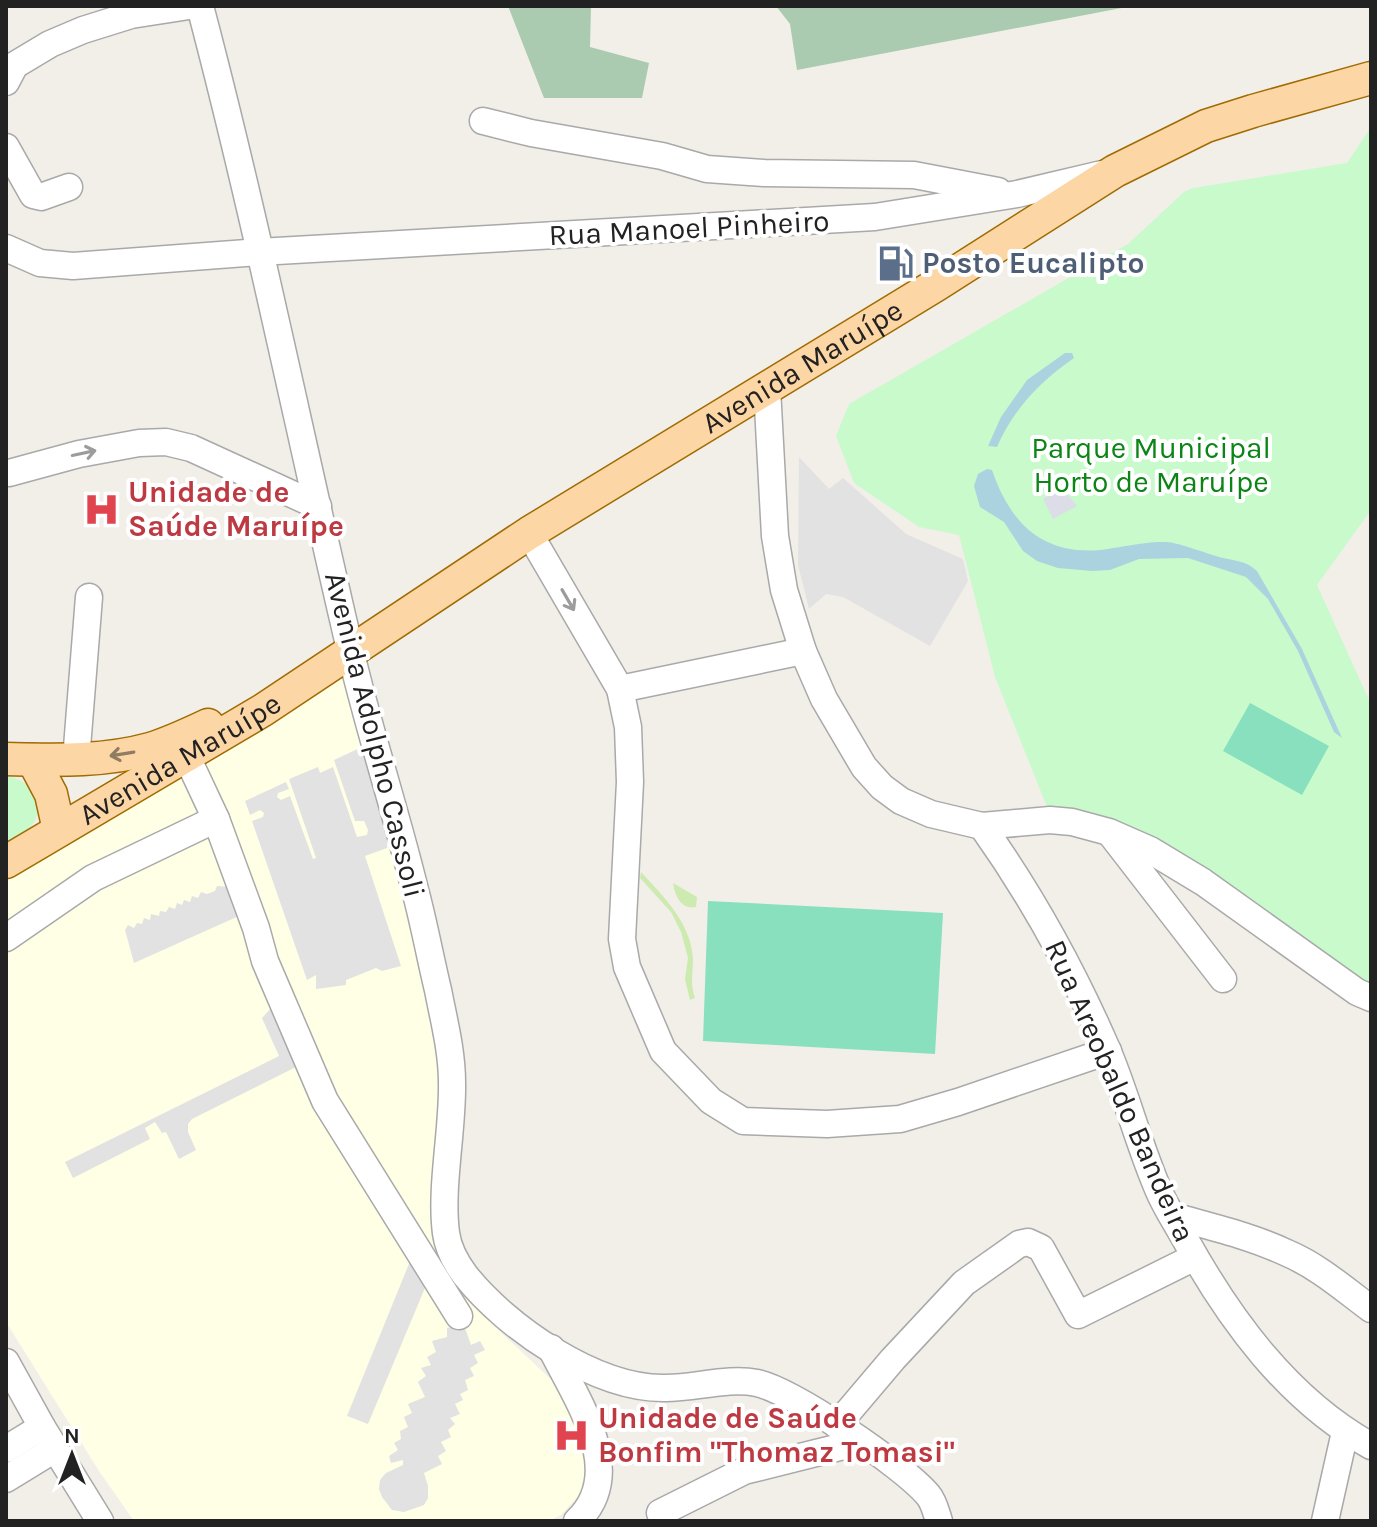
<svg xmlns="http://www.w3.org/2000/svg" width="1377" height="1527" font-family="Karla,sans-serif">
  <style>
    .education { fill: #ffffe5 }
    .grass { fill: #cdebb0 }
    .cemetery { fill: #aacbaf }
    .park { fill: #c8facc }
    .pitch { fill: #88e0be }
    .parking { fill: #e2e2e2 }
    .plaza { fill: #dddde8 }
    .water { fill: #aad3df }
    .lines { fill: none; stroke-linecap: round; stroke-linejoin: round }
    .minor-casing { stroke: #a9a9a9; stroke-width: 29 }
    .major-casing { stroke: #a06b00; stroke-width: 35 }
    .minor { stroke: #fff; stroke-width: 26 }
    .major { stroke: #fcd6a4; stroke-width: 32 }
    .oneway { stroke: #9c9c9c }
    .oneway2 { stroke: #8f7c63 }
    .labels { text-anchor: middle; stroke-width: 8; stroke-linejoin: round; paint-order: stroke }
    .street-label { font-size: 30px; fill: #222; stroke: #fff }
    .service-label { font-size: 30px; font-weight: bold; fill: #4e5e75; stroke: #fff; text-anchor: start }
    .park-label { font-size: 30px; fill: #0c8416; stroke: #fff }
    .health-label { font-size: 30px; font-weight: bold; fill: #be3a42; stroke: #fff; text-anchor: start }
  </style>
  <rect width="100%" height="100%" fill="#f2efe9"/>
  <path class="education" d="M 346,662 L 442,1049 L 444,1076 L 431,1227 L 432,1240 L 439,1254 L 493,1325 L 558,1386 L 578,1418 L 591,1476 L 580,1494 L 561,1515 L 549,1521 L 134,1521 L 99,1471 L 6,1322 L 6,877 Z"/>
  <g class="grass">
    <path d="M 641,872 C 664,897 691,923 693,959 C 693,973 690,984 695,998 L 690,1000 L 685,979 L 688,958 L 681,932 L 671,912 L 640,878 Z"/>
    <path d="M 673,883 L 697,897 L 696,907 C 681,910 675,896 673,883 Z"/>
  </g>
  <g class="cemetery">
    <path d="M 508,6 L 591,6 L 590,47 L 649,63 L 642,98 L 544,98 Z"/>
    <path d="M 776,6 L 1132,6 L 797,70 L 790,24 Z"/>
  </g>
  <g class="park">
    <path d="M 1371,127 L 1371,510 L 1317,585 L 1369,700 L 1371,721 L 1371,992 L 1151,843 L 1047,807 L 995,677 L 959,535 L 919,527 L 854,483 L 836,436 L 849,404 L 1128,244 L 1184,192 L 1193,188 L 1347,163 Z"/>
    <path d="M 6,775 C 30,781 50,801 32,825 C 25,834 15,839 6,844 Z"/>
  </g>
  <g class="pitch">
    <path d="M 1250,703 L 1329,746 L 1302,795 L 1223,751 Z"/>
    <path d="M 708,901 L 943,913 L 935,1054 L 703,1041 Z"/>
  </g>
  <g class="parking">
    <path d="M 799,457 L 829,489 L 843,478 L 906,534 L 963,559 L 968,581 L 930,646 L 843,597 L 826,594 L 809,609 L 798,565 Z"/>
    <path d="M 364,746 L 388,834 L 387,848 L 365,856 L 401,966 L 382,971 L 376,968 L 346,980 L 346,985 L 316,989 L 316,975 L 307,980 L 252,821 L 263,817 L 264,813 L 260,810 L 250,815 L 245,801 L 286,782 L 289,789 L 278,793 L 277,797 L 281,800 L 290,796 L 313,859 L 316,858 L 289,779 L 318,767 L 320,773 L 333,767 L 357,837 L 367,835 L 368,830 L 364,821 L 355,821 L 334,760 Z"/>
    <path d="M 217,886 L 242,888 L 250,911 L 134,963 L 125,930 L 128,925 L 134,928 L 137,923 L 142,924 L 144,918 L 150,920 L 151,914 L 159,916 L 160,911 L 166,912 L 169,907 L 175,909 L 177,903 L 182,905 L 184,900 L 190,902 L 192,896 L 198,898 L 201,892 L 207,894 L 215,891 Z"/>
    <path d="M 272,1007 L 300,1065 L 192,1119 L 188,1124 L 188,1132 L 196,1150 L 179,1159 L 166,1132 L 162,1133 L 155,1122 L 145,1128 L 150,1139 L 73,1178 L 65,1162 L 279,1056 L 262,1018 Z"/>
    <path d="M 413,1254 L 427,1283 L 368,1424 L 347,1416 Z"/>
    <path d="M 464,1325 L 471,1345 L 480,1341 L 485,1350 L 474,1355 L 478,1363 L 470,1368 L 474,1376 L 465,1380 L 468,1390 L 460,1394 L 463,1400 L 455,1404 L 460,1414 L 450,1418 L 455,1424 L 448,1430 L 451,1437 L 441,1442 L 446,1451 L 438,1456 L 442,1464 L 424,1473 L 428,1486 L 428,1498 L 424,1505 L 404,1512 L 392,1510 L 382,1497 L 379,1489 L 380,1480 L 386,1473 L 403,1465 L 403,1460 L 391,1463 L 389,1456 L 398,1450 L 394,1443 L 401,1439 L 400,1431 L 408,1427 L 404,1417 L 412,1413 L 408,1404 L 425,1397 L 418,1382 L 426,1376 L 421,1368 L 431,1365 L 427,1357 L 436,1352 L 432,1341 L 447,1337 L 447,1328 Z"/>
  </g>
  <path class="plaza" d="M 1063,489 L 1077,506 L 1053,519 L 1043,499 Z"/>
  <g class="water">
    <path d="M 1065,353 L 1072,353 L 1074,358 C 1040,381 1013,410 997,447 L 988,446 L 1001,417 L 1027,380 Z"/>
    <path d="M 987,469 L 992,470 C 1010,523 1042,555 1100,550 C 1118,548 1157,539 1173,543 C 1188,546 1205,553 1219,557 C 1233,561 1246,560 1257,571 L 1302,649 L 1342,738 L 1334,732 L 1298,651 L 1268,599 L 1246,577 L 1188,558 L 1139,559 L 1110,570 L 1092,571 L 1058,568 L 1037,561 L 1023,551 L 1004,522 L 980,507 L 974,486 L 978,474 Z"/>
  </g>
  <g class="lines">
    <defs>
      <g id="minor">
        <path d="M 200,6 C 256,218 299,432 349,645 C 368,728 395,808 415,890 C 424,923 430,957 438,990 C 444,1021 452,1051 452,1083 C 453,1130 440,1187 446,1233 C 448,1248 456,1263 465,1275 C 507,1328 595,1388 663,1388 C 693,1389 727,1377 757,1383 C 793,1391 904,1466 928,1495 C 934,1502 936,1512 939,1521"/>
        <path d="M 6,82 L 15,65 L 50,44 L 83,30 L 131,15 L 189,6"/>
        <path d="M 483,121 L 531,133 L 662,156 L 707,169 L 764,173 L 914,175 L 998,191"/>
        <path d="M 6,147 L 33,195 L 41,197 L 69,187"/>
        <path d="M 6,248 L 40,263 L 73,266 L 259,252 L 875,217 L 1017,194 L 1102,174"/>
        <path d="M 767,388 L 775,536 L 784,590 L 803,651 L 824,699 L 864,767 L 882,787 L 901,801 L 931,814 L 982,826 L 1050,820 L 1072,822 L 1109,832 L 1150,850 L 1203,882 L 1357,992 L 1371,998"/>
        <path d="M 9,473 L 79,454 L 139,443 L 166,442 L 191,448 L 318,506"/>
        <path d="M 529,533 L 620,689 L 628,727 L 630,782 L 622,939 L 627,967 L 663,1051 L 711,1101 L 743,1121 L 827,1124 L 900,1119 L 958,1102 L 1108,1051"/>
        <path d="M 620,689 L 803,651"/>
        <path d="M 187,757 L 216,819 L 256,928 L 265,961 L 325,1101 L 459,1316"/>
        <path d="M 76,760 L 89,597"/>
        <path d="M 982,826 C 1031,895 1072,969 1106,1047 C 1126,1093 1138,1143 1158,1189 C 1165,1206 1175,1221 1184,1237 C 1229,1319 1288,1400 1371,1446"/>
        <path d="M 1110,833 L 1223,979"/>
        <path d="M 6,938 L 93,878 L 216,819"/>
        <path d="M 1173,1216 C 1211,1227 1251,1236 1287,1253 C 1318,1266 1344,1289 1371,1309"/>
        <path d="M 551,1348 C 575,1397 629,1472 577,1521"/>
        <path d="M 6,1362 L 42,1427 L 100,1521"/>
        <path d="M 837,1425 L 893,1359 L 964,1283 L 1019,1244 L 1028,1242 L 1041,1248 L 1078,1315 L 1195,1257"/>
        <path d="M 6,1449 L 42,1427"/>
        <path d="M 6,1479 L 55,1449"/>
        <path d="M 660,1513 L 744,1471 L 860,1442"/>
        <path d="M 1325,1521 L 1345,1432"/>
      </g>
      <g id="major">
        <path d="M 6,759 C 54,760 103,762 150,749 C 170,743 189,734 208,725"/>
        <path d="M 33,760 L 51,794 L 59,830"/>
        <path id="s1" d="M 6,862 L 263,710 L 529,533 L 936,285 L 1115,171 L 1206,126 L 1253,111 L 1371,78"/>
      </g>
    </defs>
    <use href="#minor" class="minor-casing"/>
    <use href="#major" class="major-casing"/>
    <use href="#minor" class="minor"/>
    <use href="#major" class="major"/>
  </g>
  <defs><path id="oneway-shaft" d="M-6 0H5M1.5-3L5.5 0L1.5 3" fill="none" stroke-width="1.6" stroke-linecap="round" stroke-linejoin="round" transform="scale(2)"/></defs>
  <g class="oneway">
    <use href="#oneway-shaft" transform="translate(84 453) rotate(-12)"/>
    <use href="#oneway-shaft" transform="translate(568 600) rotate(60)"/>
  </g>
  <use class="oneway2" href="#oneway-shaft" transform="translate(122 754) rotate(171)"/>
  <defs>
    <symbol id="fuel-bare" viewBox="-9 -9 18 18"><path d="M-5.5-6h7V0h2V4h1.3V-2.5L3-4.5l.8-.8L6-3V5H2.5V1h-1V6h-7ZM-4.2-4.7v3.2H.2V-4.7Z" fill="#5c6f8a" stroke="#fff" stroke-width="2.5" paint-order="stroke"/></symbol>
    <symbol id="hospital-bare" viewBox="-9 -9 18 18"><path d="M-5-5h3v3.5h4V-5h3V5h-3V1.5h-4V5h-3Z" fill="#e0444e" stroke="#fff" stroke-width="2.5" paint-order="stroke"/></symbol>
  </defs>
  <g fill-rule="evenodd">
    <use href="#fuel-bare" x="870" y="238" width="51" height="51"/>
    <use href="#hospital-bare" x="76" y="484" width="51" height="51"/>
    <use href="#hospital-bare" x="546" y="1410" width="51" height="51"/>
  </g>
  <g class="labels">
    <g class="street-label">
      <text transform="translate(689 228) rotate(-3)" y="10">Rua Manoel Pinheiro</text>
      <text dy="10" stroke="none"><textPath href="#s1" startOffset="938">Avenida Maruípe</textPath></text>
      <text transform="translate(375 735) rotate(76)" y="10">Avenida Adolpho Cassoli</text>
      <text dy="10" stroke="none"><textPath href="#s1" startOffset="202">Avenida Maruípe</textPath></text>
      <text transform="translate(1120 1091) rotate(66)" y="10">Rua Areobaldo Bandeira</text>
    </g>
    <g class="service-label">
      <text x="922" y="273">Posto Eucalipto</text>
    </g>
    <g class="park-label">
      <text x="1151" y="458">Parque Municipal<tspan x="1151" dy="34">Horto de Maruípe</tspan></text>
    </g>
    <g class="health-label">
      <text x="128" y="502">Unidade de<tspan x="128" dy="34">Saúde Maruípe</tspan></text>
      <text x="598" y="1428">Unidade de Saúde<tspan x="598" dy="34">Bonfim "Thomaz Tomasi"</tspan></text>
    </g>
  </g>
  <rect width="1377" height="1527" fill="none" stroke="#222222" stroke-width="16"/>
  <g transform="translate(72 1455)" stroke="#ffffff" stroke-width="6" paint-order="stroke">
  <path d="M0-6L14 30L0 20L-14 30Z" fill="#222222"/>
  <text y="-12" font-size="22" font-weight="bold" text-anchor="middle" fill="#222222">N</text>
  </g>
</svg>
